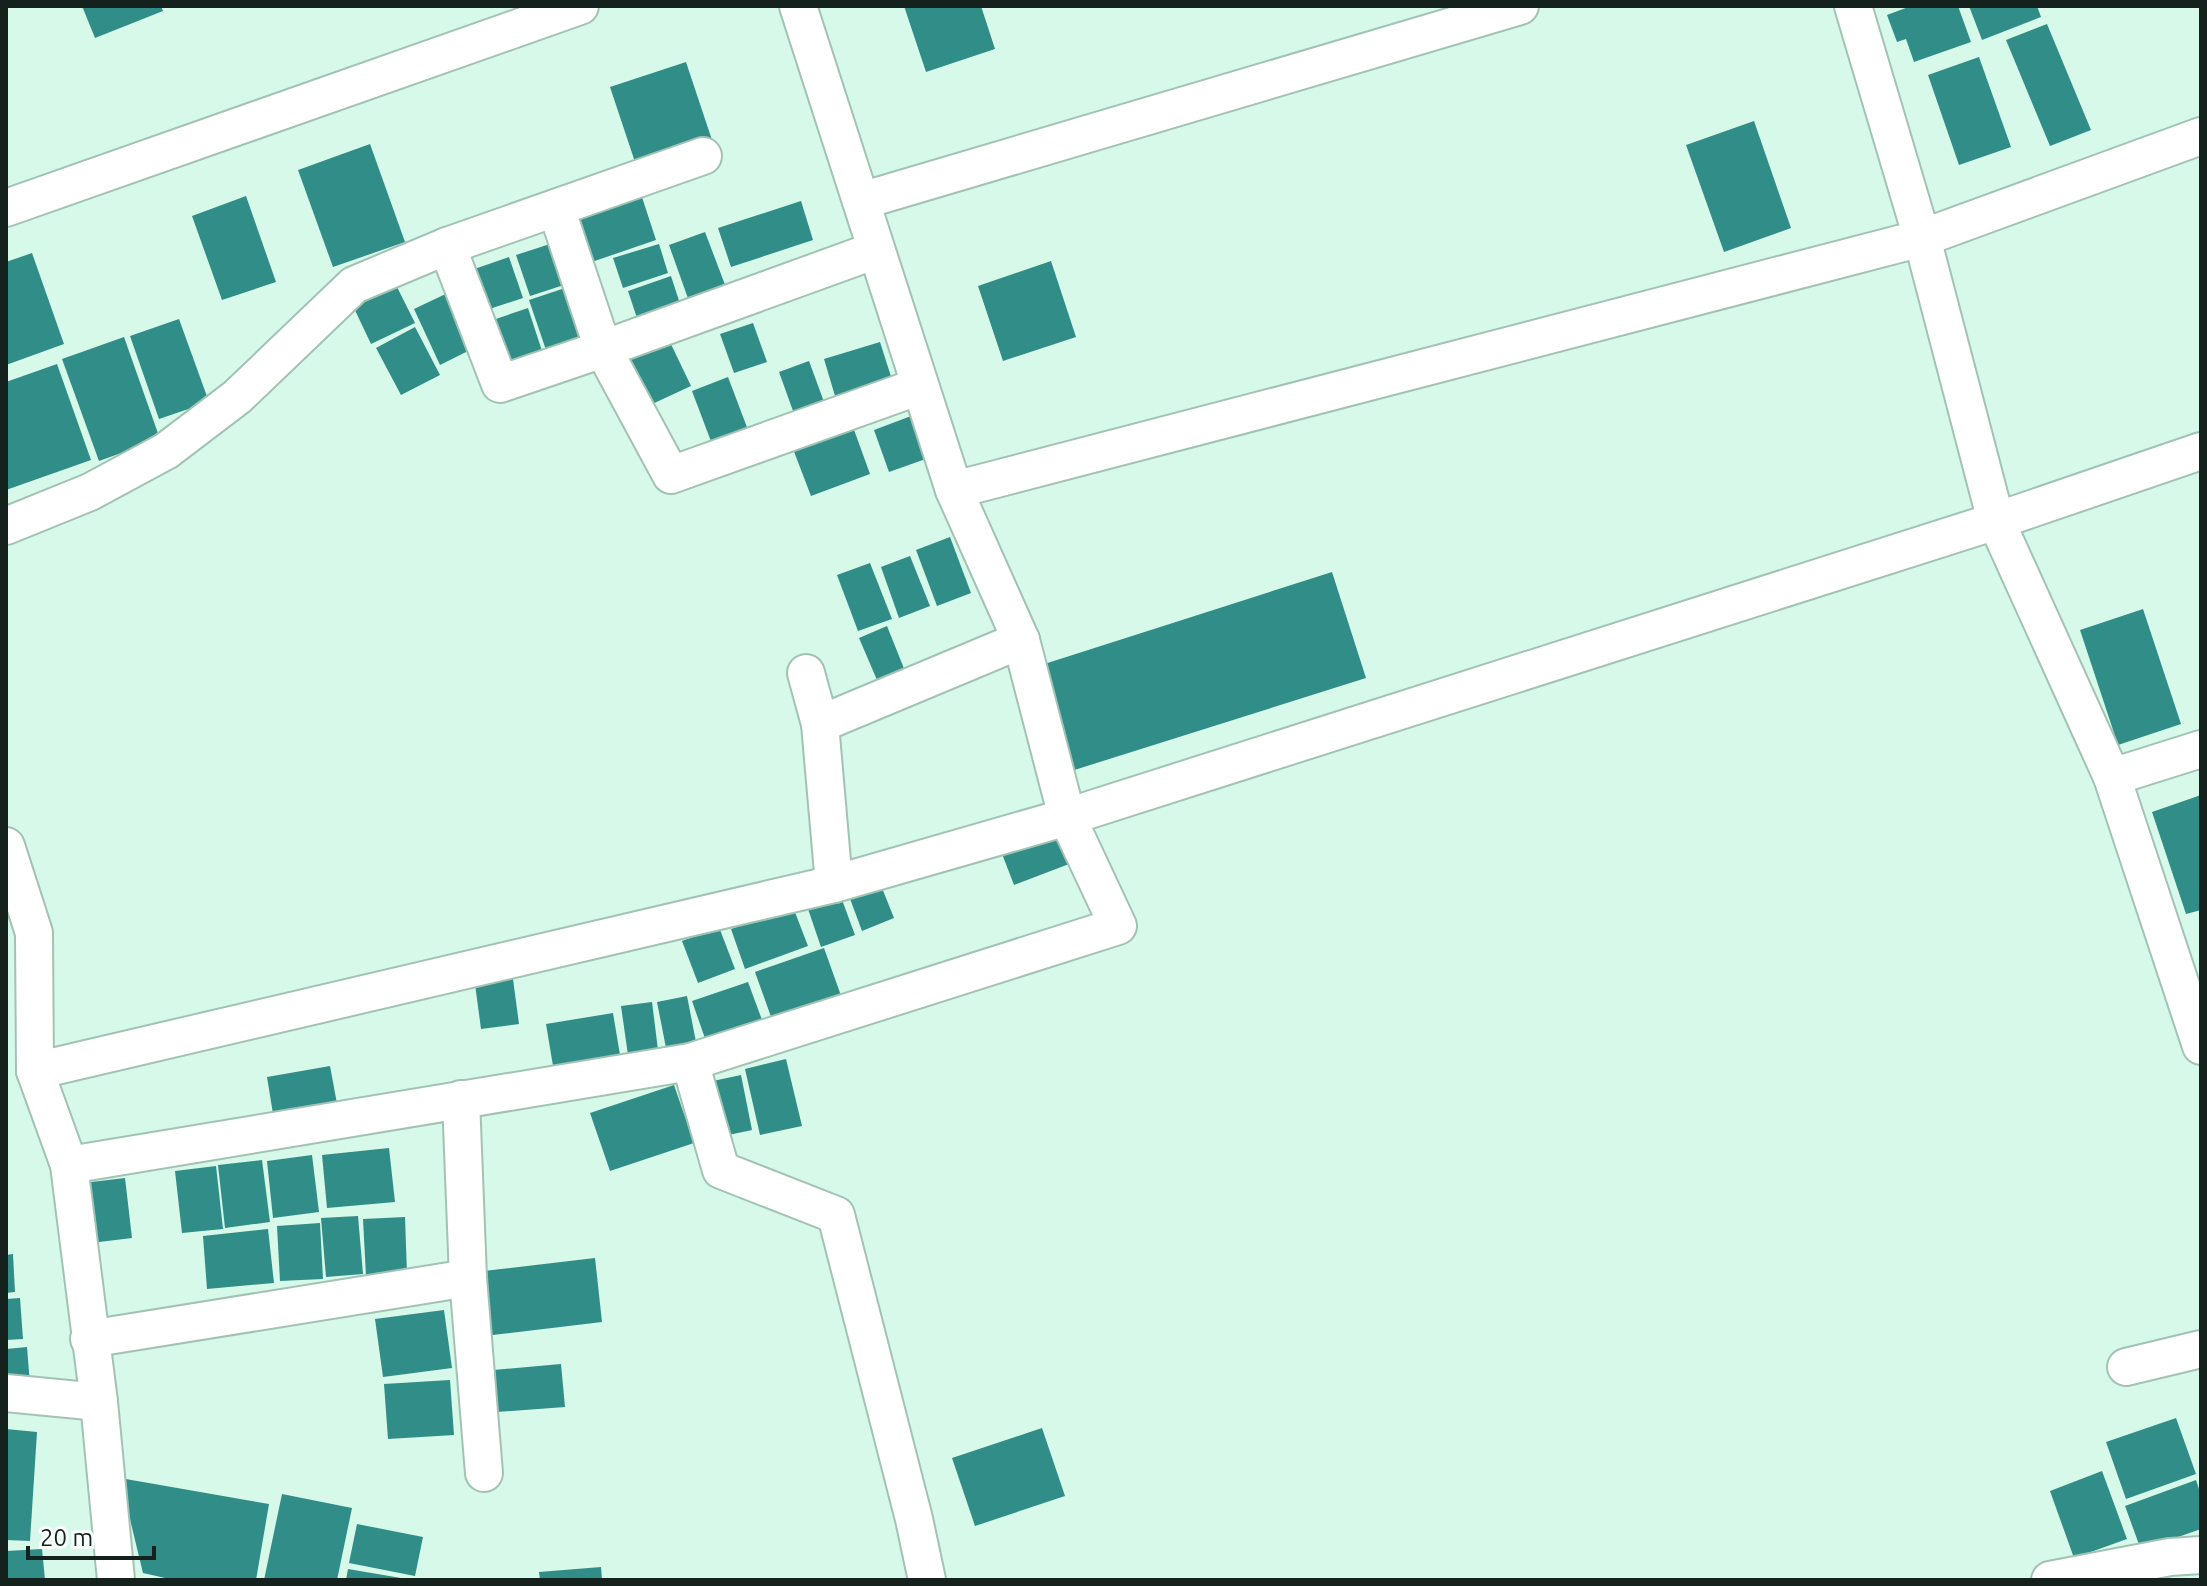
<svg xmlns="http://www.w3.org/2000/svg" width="2207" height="1586" font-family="Ubuntu,sans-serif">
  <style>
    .building { fill: #318d87 }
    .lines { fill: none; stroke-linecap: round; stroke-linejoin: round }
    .minor-casing { stroke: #a2c3b4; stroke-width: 40 }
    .minor { stroke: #fff; stroke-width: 36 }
  </style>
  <rect width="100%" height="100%" fill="#d7f9e9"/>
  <g class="building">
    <path d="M 82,6 L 161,6 L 163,11 L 95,38 Z"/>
    <path d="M 904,6 L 981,6 L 995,49 L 926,72 Z"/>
    <path d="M 1911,6 L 1958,6 L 1971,42 L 1914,62 L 1906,39 L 1897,42 L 1887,15 Z"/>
    <path d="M 1969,6 L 2037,6 L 2041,17 L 1982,40 Z"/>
    <path d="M 2047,24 L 2091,130 L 2050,146 L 2006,40 Z"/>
    <path d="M 1979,57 L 2011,147 L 1959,165 L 1928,75 Z"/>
    <path d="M 686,62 L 714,146 L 638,171 L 610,87 Z"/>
    <path d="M 1754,121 L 1791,228 L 1724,252 L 1686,145 Z"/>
    <path d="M 370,144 L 405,242 L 333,267 L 298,170 Z"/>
    <path d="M 639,188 L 656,240 L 583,265 L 565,212 Z"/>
    <path d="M 246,196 L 276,282 L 222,300 L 192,216 Z"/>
    <path d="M 801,201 L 813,240 L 731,267 L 718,228 Z"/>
    <path d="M 705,232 L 727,290 L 690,304 L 669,245 Z"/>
    <path d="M 550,244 L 564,285 L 530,296 L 516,255 Z"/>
    <path d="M 659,244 L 668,273 L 623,288 L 613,258 Z"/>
    <path d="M 32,253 L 64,344 L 6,365 L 6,262 Z"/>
    <path d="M 509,257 L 523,298 L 477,313 L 463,273 Z"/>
    <path d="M 1051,261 L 1076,337 L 1003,361 L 978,286 Z"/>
    <path d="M 671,276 L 682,310 L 639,324 L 628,291 Z"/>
    <path d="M 396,285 L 415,323 L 371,344 L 353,306 Z"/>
    <path d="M 565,288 L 582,338 L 546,350 L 529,300 Z"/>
    <path d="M 454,290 L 480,345 L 440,365 L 414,309 Z"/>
    <path d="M 528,308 L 542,351 L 502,365 L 487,322 Z"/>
    <path d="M 179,319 L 209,402 L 159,419 L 130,336 Z"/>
    <path d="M 753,323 L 767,362 L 734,373 L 720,334 Z"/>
    <path d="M 415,327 L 440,375 L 401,395 L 376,348 Z"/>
    <path d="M 124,337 L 160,439 L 99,461 L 62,359 Z"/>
    <path d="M 669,340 L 691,386 L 650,405 L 628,360 Z"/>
    <path d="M 880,342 L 895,389 L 838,406 L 824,359 Z"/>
    <path d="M 809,361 L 827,410 L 797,422 L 779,372 Z"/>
    <path d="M 57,364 L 91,460 L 6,490 L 6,382 Z"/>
    <path d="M 728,377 L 748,430 L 712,444 L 692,391 Z"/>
    <path d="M 919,413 L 934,456 L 889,472 L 874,430 Z"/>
    <path d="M 853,427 L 870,474 L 811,496 L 793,449 Z"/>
    <path d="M 950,537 L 971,593 L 937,606 L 916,550 Z"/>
    <path d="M 910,556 L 930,606 L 899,618 L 881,567 Z"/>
    <path d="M 870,563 L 892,619 L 858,631 L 837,575 Z"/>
    <path d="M 1332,572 L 1366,678 L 1068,772 L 1035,667 Z"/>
    <path d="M 2143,609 L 2181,724 L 2118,745 L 2080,630 Z"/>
    <path d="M 887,626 L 907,676 L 880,687 L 859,638 Z"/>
    <path d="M 2201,795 L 2201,910 L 2186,914 L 2152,812 Z"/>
    <path d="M 1055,825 L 1069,864 L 1014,885 L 999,846 Z"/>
    <path d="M 880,883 L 894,918 L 862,931 L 849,896 Z"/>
    <path d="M 841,897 L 855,935 L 821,947 L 808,909 Z"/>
    <path d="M 793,907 L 808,946 L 745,969 L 731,929 Z"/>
    <path d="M 719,927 L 735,969 L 698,983 L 682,941 Z"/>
    <path d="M 824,948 L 844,1004 L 775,1028 L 755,972 Z"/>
    <path d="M 513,979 L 519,1024 L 481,1029 L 475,984 Z"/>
    <path d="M 748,982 L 765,1028 L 708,1047 L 692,1001 Z"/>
    <path d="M 687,996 L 697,1047 L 667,1053 L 657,1002 Z"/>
    <path d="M 652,1002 L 659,1058 L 629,1062 L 621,1006 Z"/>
    <path d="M 613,1013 L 622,1067 L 555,1078 L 546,1024 Z"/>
    <path d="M 786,1059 L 802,1126 L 760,1135 L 745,1069 Z"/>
    <path d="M 330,1066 L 338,1109 L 274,1120 L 267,1077 Z"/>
    <path d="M 741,1075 L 752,1130 L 705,1140 L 694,1085 Z"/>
    <path d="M 674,1085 L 694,1143 L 610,1171 L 590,1113 Z"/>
    <path d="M 389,1148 L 395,1202 L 327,1208 L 322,1155 Z"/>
    <path d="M 312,1155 L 319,1212 L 273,1218 L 267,1161 Z"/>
    <path d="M 262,1160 L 270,1222 L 225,1228 L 218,1165 Z"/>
    <path d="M 216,1166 L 223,1229 L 182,1233 L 175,1171 Z"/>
    <path d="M 125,1178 L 132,1238 L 91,1243 L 83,1183 Z"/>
    <path d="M 358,1216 L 363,1274 L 326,1277 L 321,1218 Z"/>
    <path d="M 405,1217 L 407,1274 L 366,1276 L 363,1219 Z"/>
    <path d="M 320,1223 L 323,1279 L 280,1281 L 277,1226 Z"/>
    <path d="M 268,1229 L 274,1283 L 207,1289 L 203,1236 Z"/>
    <path d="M 13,1254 L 15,1292 L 6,1293 L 6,1255 Z"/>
    <path d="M 595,1258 L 602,1322 L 484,1336 L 475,1272 Z"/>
    <path d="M 20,1298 L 23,1339 L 6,1340 L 6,1299 Z"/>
    <path d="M 444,1310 L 452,1368 L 383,1377 L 375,1319 Z"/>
    <path d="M 27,1347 L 30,1385 L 6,1387 L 6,1349 Z"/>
    <path d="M 561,1364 L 565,1407 L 496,1412 L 493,1370 Z"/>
    <path d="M 450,1380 L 454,1435 L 388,1439 L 384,1384 Z"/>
    <path d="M 2176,1418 L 2196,1474 L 2126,1499 L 2106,1442 Z"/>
    <path d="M 1042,1428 L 1065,1496 L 975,1526 L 952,1458 Z"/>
    <path d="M 6,1429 L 37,1432 L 30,1541 L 6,1540 Z"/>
    <path d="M 2102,1471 L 2127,1539 L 2074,1558 L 2050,1491 Z"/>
    <path d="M 120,1478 L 269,1504 L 256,1580 L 174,1580 L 143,1573 Z"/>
    <path d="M 2196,1480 L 2201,1495 L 2201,1529 L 2141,1550 L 2125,1506 Z"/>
    <path d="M 282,1494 L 352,1508 L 337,1580 L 264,1580 Z"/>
    <path d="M 357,1524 L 423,1537 L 415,1576 L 349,1563 Z"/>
    <path d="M 42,1549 L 45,1580 L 6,1580 L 6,1551 Z"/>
    <path d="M 601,1567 L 602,1580 L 540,1580 L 539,1572 Z"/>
    <path d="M 348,1569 L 401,1578 L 401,1580 L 346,1580 Z"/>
  </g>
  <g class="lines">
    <defs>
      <g id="minor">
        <path d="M 1853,6 L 1922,238 L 1996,521 L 2112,777 L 2201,1046"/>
        <path d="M 861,201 L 1520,6"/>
        <path d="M 6,208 L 580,6"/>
        <path d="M 556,208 L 603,349 L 671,475 L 920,386"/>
        <path d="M 447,246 L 500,384 L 603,349 L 876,250"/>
        <path d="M 954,490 L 1922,238 L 2201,136"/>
        <path d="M 6,526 L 90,492 L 166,451 L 237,397 L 354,285 L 447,246 L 703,156"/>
        <path d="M 806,673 L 820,724 L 834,884"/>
        <path d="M 820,724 L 1021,640"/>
        <path d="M 2112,777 L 2201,749"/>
        <path d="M 6,846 L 34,933 L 35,1071 L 69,1165 L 99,1402 L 116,1580"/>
        <path d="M 690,1062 L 721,1170 L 836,1215 L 914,1519 L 927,1580"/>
        <path d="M 35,1071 L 834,884 L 1067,817 L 1996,521 L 2201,451"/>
        <path d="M 461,1099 L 468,1278 L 484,1473"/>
        <path d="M 69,1165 L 690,1062 L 1118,926 L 1067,817 L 1021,640 L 954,490 L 798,6"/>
        <path d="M 89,1339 L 468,1278"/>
        <path d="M 2126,1367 L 2201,1349"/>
        <path d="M 6,1393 L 99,1402"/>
        <path d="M 2050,1580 L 2170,1557 L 2201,1555"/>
      </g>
    </defs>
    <use href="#minor" class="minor-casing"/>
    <use href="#minor" class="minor"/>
  </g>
  <rect width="2207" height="1586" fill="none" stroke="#14211c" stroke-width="16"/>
  <path d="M28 1546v12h126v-12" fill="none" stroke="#14211c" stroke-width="4"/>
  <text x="40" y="1546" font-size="24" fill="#14211c" stroke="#f8fffc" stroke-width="6" paint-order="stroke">20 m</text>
</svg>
